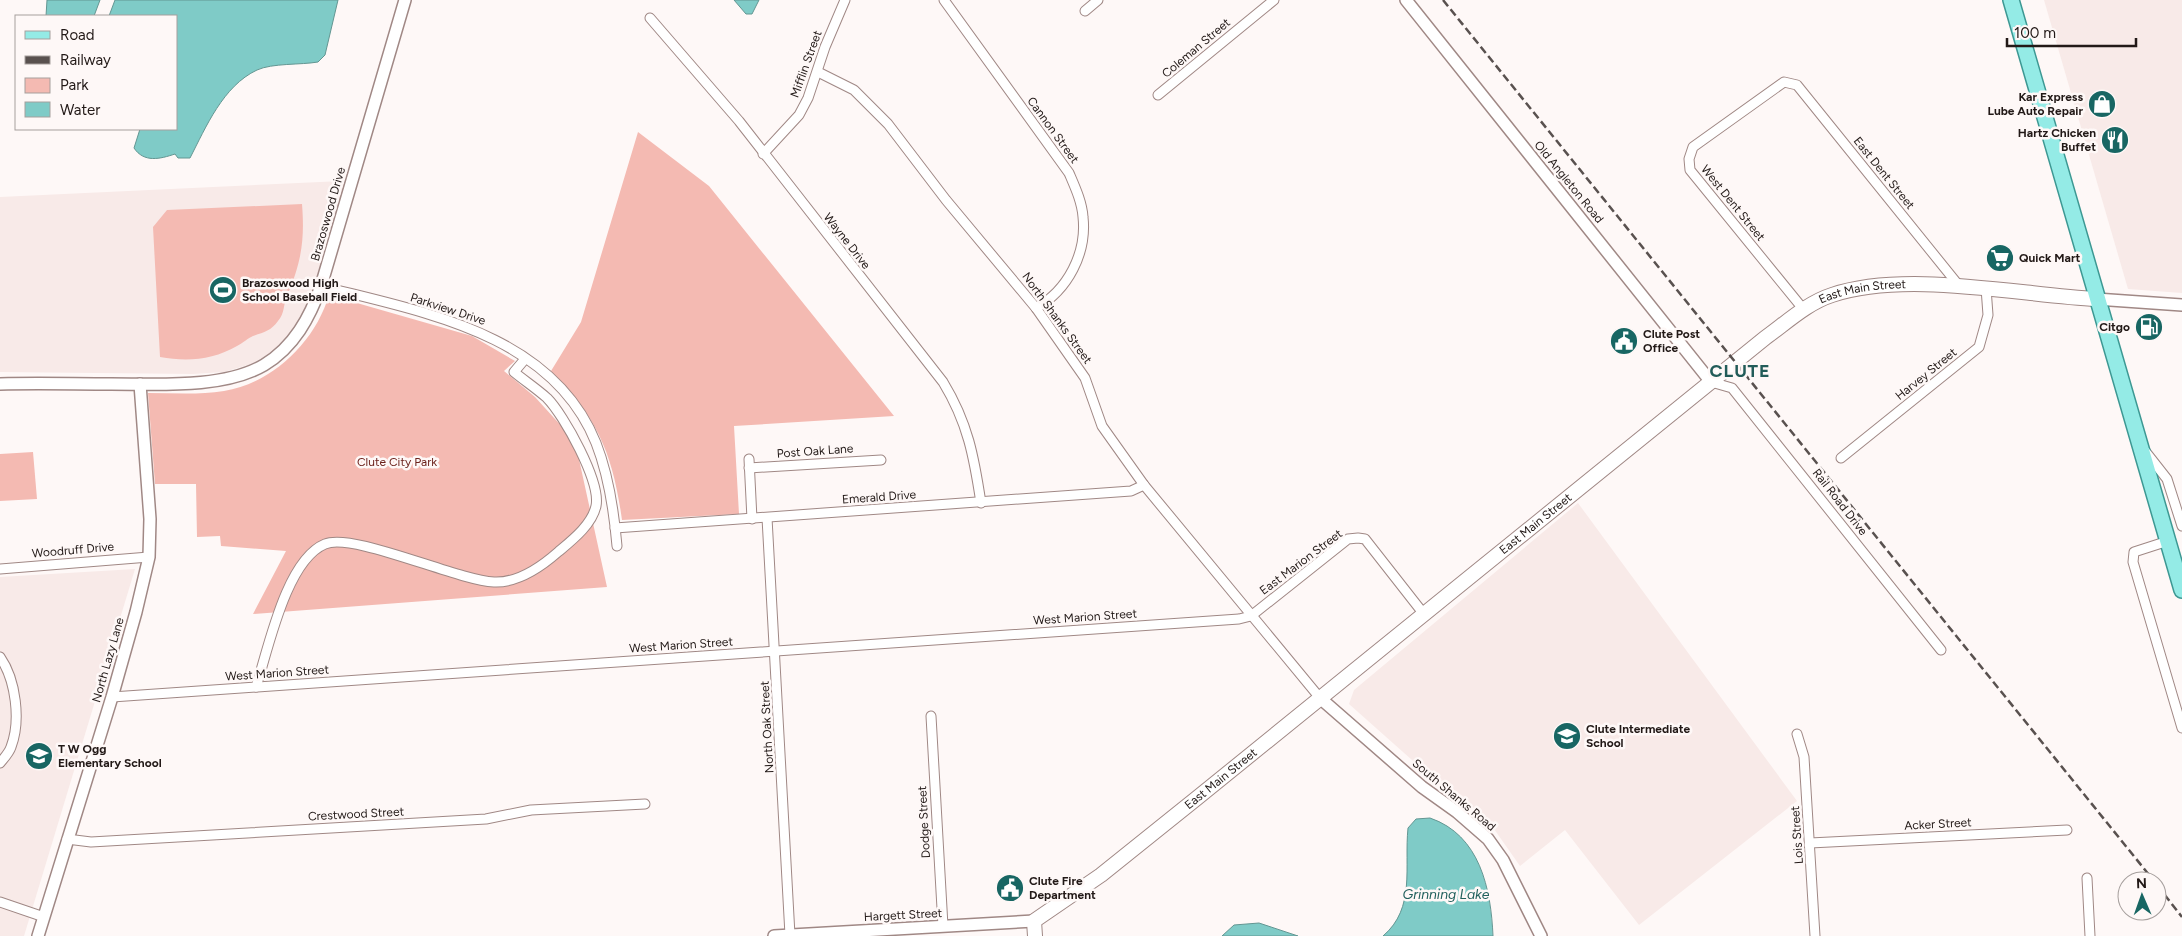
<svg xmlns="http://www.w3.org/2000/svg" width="2182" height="936" font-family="Figtree,sans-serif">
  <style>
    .built { fill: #f8eae8 }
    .green { fill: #f4bab2 }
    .water { fill: #7fcbc7; stroke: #639692 }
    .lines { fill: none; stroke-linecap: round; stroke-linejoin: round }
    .minor-casing { stroke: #a08885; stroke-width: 11 }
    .tertiary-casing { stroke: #a08885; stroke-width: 14 }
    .secondary-casing { stroke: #a08885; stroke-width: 16 }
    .primary-casing { stroke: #3d9893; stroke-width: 18 }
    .minor { stroke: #fff; stroke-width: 9 }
    .tertiary { stroke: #fff; stroke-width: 11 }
    .secondary { stroke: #fff; stroke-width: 14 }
    .primary { stroke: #94ebe6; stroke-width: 15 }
    .rail { stroke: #59514f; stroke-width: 2.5; stroke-dasharray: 8 4; stroke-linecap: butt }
    .labels { text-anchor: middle; stroke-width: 5; stroke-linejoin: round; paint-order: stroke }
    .street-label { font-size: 12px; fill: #221917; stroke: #fef8f7 }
    .poi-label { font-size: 12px; font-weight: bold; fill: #221917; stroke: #fef8f7; text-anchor: start }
    .park-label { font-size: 12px; fill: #6c221c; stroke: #fef8f7 }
    .water-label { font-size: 14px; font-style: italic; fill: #21605d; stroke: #fef8f7 }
    .district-label { font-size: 18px; font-weight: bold; letter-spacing: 1px; fill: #225c59; stroke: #fef8f7 }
  </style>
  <rect width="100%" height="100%" fill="#fef8f7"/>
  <g class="built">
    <path d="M 2044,0 L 2182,0 L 2182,293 L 2128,289 Z"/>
    <path d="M 342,181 L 345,188 L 306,312 L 284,341 L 269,354 L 251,364 L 224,372 L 193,374 L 0,372 L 0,197 Z"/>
    <path d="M 1578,503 L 1797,801 L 1639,925 L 1565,830 L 1520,866 L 1487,819 L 1421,768 L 1349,704 L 1354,690 Z"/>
    <path d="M 135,569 L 24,936 L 0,936 L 0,577 Z"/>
  </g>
  <g class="green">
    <path d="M 638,132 L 709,186 L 894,416 L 734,426 L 739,514 L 622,520 C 613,455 598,418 551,371 L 581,322 Z"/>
    <path d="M 302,204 C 305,241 301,263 287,296 C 283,305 285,313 278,321 C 271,331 264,332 253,336 C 248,338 243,343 237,346 C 213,360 187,362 160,357 L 153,227 L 167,210 Z"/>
    <path d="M 329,295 L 472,336 L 515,361 L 504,371 L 535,397 L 575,441 L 607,587 L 253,614 L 286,551 L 221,546 L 220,536 L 197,537 L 196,484 L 155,484 L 148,393 C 173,393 199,395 224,391 C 273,383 315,342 329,295 Z"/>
    <path d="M 33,452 L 37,499 L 0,501 L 0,454 Z"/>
  </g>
  <g class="water">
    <path d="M 47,0 L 100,0 L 94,16 L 46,16 Z"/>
    <path d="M 115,0 L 338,0 L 325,55 L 318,62 C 301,65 272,63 257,70 C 223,86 206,127 190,158 L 178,158 L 175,154 C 160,159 144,163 134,148 L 140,129 L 176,129 L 176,16 L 109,16 Z"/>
    <path d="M 734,0 L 759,0 L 752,14 L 746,14 Z"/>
    <path d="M 1430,818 C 1480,835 1491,889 1493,936 L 1383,936 C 1416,908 1404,867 1408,828 L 1416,819 Z"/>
    <path d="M 1259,923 L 1298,936 L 1222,936 L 1234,925 Z"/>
  </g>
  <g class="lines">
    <defs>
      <g id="minor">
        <path d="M 944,0 L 1069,173 C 1075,187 1082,202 1083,217 C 1087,253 1068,290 1036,308"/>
        <path d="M 1085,11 L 1098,0"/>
        <path d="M 650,18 L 739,121 L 943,382 C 968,423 974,457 981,503"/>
        <path d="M 818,72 L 854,90 L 888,124 L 946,200 L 1036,308 L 1085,378 L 1102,426 L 1144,485 L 1320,698"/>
        <path d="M 1158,95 L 1274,0"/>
        <path d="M 763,154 L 799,115 L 808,98 L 825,47 L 845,0"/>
        <path d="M 321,286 C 422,312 552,333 596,443 C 609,476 614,511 617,546"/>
        <path d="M 1804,310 L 1690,170 L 1689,159 L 1693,147 L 1784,82 L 1797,85 L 1960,287"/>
        <path d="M 1711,382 L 1732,388 L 1941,650"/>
        <path d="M 2145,451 L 2167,479 L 2182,526"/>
        <path d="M 1841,458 L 1979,347 L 1988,315 L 1986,288"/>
        <path d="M 749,459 L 752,519"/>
        <path d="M 749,468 L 881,460"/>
        <path d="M 767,518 L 790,935"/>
        <path d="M 615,528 L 1131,491 L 1144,485"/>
        <path d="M 2168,541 L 2134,552 L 2133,562 L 2182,728"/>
        <path d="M 0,569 L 149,557"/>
        <path d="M 0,657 C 16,680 21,721 11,747 C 9,753 4,758 0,763"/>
        <path d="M 256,687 C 268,650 286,560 325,544 C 353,532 456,580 494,582 C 517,583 541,567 558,552 C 571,541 592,525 596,506 C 601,482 564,415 547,398 C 537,389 525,381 514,372 L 525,359"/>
        <path d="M 112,697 L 1239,619 L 1251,616 L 1348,539 L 1358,538 L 1365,539 L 1423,613"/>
        <path d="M 931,716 L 943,926"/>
        <path d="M 1797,734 L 1804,757 L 1815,936"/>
        <path d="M 67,839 L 91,842 L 486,819 L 531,810 L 645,804"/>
        <path d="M 1810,843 L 2067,830"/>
        <path d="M 2087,878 L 2090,936"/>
        <path d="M 0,902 L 44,917"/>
      </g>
      <g id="tertiary">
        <path d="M 1406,0 L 1711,382"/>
        <path d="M 2096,299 L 2182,305"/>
        <path d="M 0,384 C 37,383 74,384 111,384 C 157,384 223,389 264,365 C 294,347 310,317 321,286 L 405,0"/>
        <path d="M 1320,698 L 1422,787 L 1457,812 L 1488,839 L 1503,860 L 1541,936"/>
        <path d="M 38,936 L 112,697 L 136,612 L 149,557 L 150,519 L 140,384"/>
        <path d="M 774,936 L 1034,921"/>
      </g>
      <g id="secondary">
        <path id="s1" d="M 1035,936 L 1034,921 L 1101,875 L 1197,798 L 1765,338 C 1786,323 1807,303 1832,295 C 1906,270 2019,295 2096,299"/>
      </g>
      <path id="primary" d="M 2011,0 L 2182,590"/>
    </defs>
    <use href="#minor" class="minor-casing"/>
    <use href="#tertiary" class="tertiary-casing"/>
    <use href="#secondary" class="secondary-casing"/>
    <use href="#primary" class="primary-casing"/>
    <use href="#minor" class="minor"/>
    <use href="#tertiary" class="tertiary"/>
    <use href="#secondary" class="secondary"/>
    <use href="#primary" class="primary"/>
    <g class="rail">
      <path d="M 1443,0 L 2154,881"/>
      <path d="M 2157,885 L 2182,917"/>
    </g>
  </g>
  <defs>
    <symbol id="shop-disc" viewBox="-11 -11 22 22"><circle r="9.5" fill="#186663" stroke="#fef8f7"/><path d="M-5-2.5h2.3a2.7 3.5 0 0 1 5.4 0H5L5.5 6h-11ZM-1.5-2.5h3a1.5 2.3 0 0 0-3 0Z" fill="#fff"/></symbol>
    <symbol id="restaurant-disc" viewBox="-11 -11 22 22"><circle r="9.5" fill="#186663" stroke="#fef8f7"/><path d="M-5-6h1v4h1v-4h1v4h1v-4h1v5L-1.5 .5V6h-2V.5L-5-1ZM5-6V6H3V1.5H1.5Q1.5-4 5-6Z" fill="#fff"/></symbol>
    <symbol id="supermarket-disc" viewBox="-11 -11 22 22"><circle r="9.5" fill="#186663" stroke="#fef8f7"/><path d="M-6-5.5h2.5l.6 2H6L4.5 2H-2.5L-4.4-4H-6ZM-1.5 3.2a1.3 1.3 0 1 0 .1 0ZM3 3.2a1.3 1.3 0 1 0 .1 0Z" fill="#fff"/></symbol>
    <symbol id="stadium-disc" viewBox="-11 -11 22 22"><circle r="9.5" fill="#186663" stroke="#fef8f7"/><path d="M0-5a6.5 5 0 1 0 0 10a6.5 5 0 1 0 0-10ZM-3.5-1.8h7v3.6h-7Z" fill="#fff"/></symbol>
    <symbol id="fuel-disc" viewBox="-11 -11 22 22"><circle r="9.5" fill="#186663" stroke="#fef8f7"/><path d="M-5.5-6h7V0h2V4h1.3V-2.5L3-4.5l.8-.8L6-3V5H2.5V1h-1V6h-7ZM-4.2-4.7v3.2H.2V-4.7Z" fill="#fff"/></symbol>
    <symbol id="civic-disc" viewBox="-11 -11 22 22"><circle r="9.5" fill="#186663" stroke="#fef8f7"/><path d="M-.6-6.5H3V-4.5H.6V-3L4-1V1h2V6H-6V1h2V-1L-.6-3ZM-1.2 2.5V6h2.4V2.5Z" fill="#fff"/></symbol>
    <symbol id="school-disc" viewBox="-11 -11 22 22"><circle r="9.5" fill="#186663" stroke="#fef8f7"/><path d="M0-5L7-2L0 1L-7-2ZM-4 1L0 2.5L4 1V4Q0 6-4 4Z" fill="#fff"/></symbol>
  </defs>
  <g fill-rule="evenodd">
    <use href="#shop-disc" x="2086" y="88" width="32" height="32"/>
    <use href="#restaurant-disc" x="2099" y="124" width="32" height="32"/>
    <use href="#supermarket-disc" x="1984" y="242" width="32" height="32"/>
    <use href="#stadium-disc" x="207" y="274" width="32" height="32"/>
    <use href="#fuel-disc" x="2133" y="311" width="32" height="32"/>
    <use href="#civic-disc" x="1608" y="325" width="32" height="32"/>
    <use href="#school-disc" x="1551" y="720" width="32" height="32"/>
    <use href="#school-disc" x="23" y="740" width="32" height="32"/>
    <use href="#civic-disc" x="994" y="872" width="32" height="32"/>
  </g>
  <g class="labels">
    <g class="street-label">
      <text transform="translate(1196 48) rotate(-40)" y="4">Coleman Street</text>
      <text transform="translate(806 64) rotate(-70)" y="4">Mifflin Street</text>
      <text transform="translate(1053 130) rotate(54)" y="4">Cannon Street</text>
      <text transform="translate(1884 173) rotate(51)" y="4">East Dent Street</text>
      <text transform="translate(1569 182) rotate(51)" y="4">Old Angleton Road</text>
      <text transform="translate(1733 203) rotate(51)" y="4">West Dent Street</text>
      <text transform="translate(328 214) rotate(-74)" y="4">Brazoswood Drive</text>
      <text transform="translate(847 241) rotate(52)" y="4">Wayne Drive</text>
      <text dy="4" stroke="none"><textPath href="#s1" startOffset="1061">East Main Street</textPath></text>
      <text transform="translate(448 309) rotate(18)" y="4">Parkview Drive</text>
      <text transform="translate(1057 318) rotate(54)" y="4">North Shanks Street</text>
      <text transform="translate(1926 374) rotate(-39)" y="4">Harvey Street</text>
      <text transform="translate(815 451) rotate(-4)" y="4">Post Oak Lane</text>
      <text transform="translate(879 497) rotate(-4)" y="4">Emerald Drive</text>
      <text transform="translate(1840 502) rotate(52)" y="4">Rail Road Drive</text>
      <text dy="4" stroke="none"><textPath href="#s1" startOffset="655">East Main Street</textPath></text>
      <text transform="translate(73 550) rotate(-5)" y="4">Woodruff Drive</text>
      <text transform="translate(1301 562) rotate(-37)" y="4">East Marion Street</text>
      <text transform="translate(1085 617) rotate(-4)" y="4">West Marion Street</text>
      <text transform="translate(681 645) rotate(-4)" y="4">West Marion Street</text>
      <text transform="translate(108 660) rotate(-74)" y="4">North Lazy Lane</text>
      <text transform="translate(277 673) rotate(-4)" y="4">West Marion Street</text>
      <text transform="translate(767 727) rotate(-93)" y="4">North Oak Street</text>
      <text dy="4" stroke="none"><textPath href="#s1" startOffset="250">East Main Street</textPath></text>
      <text transform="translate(1454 795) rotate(40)" y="4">South Shanks Road</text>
      <text transform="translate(356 814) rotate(-3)" y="4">Crestwood Street</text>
      <text transform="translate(924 822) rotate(-93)" y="4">Dodge Street</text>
      <text transform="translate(1938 824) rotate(-3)" y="4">Acker Street</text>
      <text transform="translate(1797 835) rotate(-94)" y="4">Lois Street</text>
      <text transform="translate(903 915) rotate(-3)" y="4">Hargett Street</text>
    </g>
    <g class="poi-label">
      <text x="2083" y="101" text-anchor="end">Kar Express<tspan x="2083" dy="14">Lube Auto Repair</tspan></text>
      <text x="2096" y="137" text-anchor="end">Hartz Chicken<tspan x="2096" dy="14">Buffet</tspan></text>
      <text x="2019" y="262">Quick Mart</text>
      <text x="242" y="287">Brazoswood High<tspan x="242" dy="14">School Baseball Field</tspan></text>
      <text x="2130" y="331" text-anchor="end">Citgo</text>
      <text x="1643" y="338">Clute Post<tspan x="1643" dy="14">Office</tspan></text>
      <text x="1586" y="733">Clute Intermediate<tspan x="1586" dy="14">School</tspan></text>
      <text x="58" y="753">T W Ogg<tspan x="58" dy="14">Elementary School</tspan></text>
      <text x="1029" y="885">Clute Fire<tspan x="1029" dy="14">Department</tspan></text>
    </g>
    <g class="park-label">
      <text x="397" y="466">Clute City Park</text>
    </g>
    <g class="water-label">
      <text x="1446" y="899">Grinning Lake</text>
    </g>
    <g class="district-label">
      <text x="1740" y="377">CLUTE</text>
    </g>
  </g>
  <rect x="15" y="15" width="162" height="115" fill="#fef8f7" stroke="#a69f9d"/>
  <rect x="25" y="31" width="25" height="8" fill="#94ebe6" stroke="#a69f9d"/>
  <text x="60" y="40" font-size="15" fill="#221917">Road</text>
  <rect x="25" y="56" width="25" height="8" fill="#59514f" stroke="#a69f9d"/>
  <text x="60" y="65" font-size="15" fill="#221917">Railway</text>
  <rect x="25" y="78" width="25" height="15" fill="#f4bab2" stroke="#a69f9d"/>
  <text x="60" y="90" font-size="15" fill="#221917">Park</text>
  <rect x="25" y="102" width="25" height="15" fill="#7fcbc7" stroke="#a69f9d"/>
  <text x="60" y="115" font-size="15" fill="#221917">Water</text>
  <g transform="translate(2142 896) rotate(358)"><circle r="24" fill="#fef8f7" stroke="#a69f9d"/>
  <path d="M0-4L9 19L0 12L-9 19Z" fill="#186663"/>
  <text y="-8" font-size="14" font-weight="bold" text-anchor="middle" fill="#221917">N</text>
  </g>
  <path d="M2007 38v8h129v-8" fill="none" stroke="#221917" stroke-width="2.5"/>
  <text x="2014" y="38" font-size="15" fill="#221917" stroke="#fef8f7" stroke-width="4" paint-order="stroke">100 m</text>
</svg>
